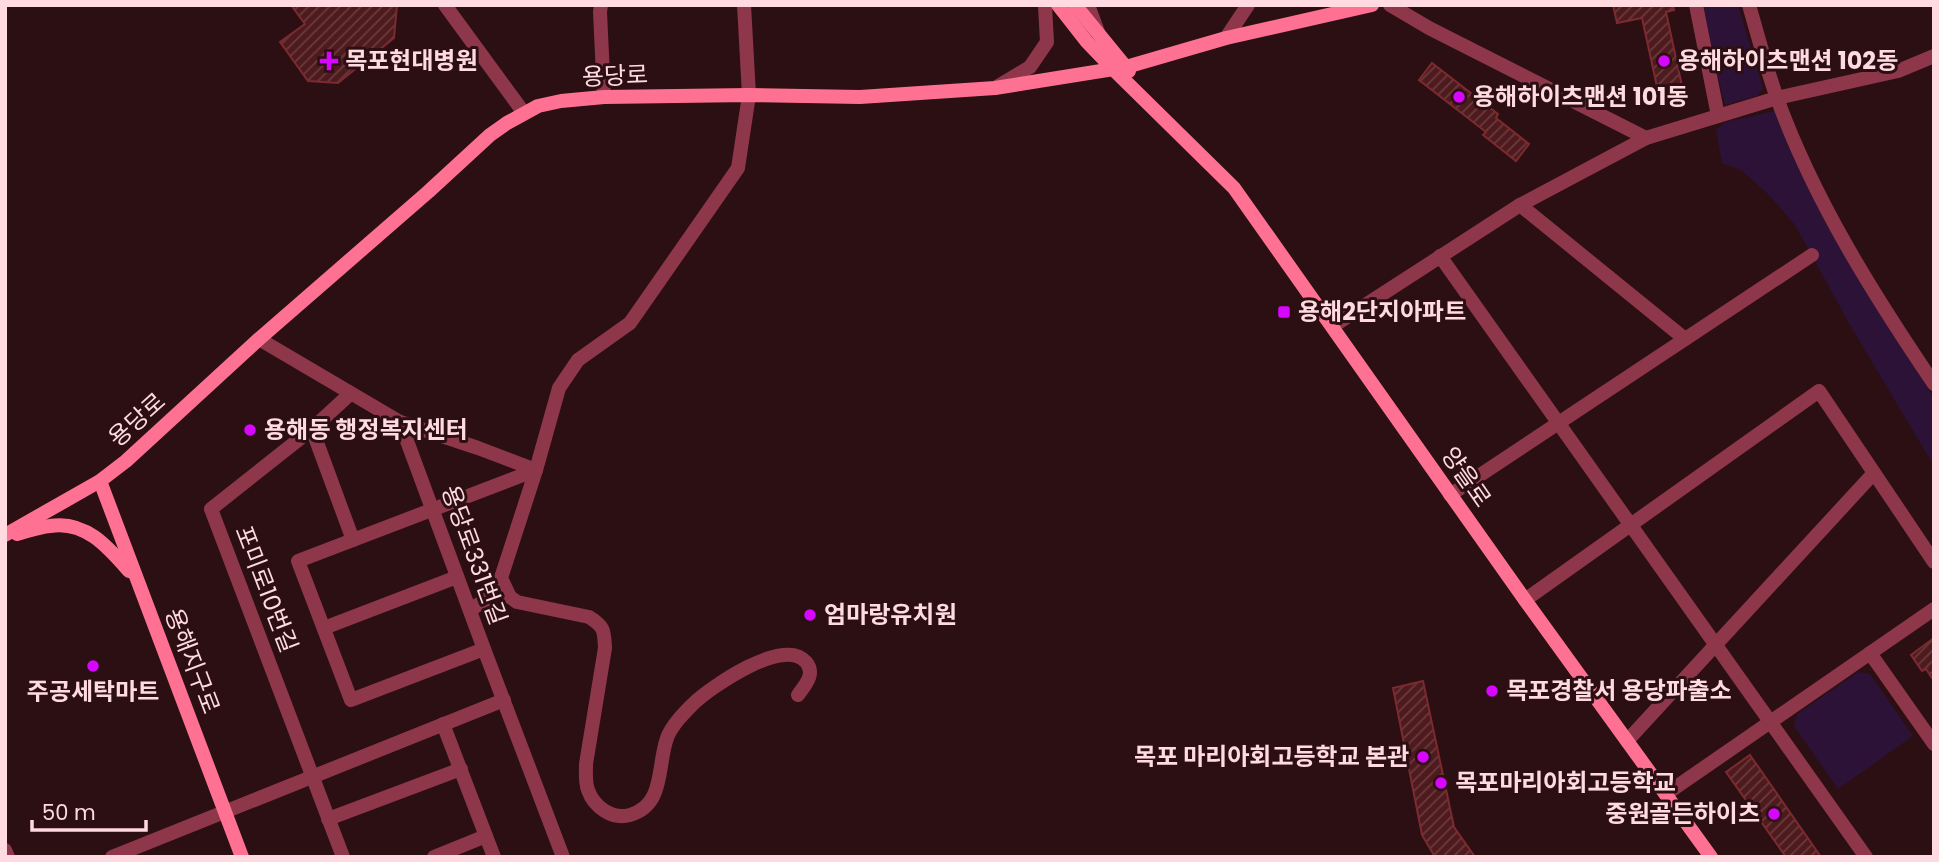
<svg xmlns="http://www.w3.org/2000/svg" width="1939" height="862" font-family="Poppins,'Noto Sans KR',sans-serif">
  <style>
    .green { fill: #2c1237 }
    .building { fill: url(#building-hatch); stroke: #7c2a2f; stroke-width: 2 }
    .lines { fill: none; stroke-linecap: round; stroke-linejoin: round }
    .street { stroke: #8e374a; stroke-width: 14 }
    .secondary { stroke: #ff7192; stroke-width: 14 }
    .poi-dot { fill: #d706ff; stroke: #2c0f12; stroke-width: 2.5 }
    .labels { text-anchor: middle; stroke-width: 6; stroke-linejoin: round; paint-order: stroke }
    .poi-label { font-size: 24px; font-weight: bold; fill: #ffdae0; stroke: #2c0f12; text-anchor: start }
    .street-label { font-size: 24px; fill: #ffdae0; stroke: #2c0f12 }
  </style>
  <defs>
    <pattern id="building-hatch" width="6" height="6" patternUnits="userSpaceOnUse" patternTransform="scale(1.75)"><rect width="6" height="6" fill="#4e1a1d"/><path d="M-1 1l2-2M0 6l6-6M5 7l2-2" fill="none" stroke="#693b3e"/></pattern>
  </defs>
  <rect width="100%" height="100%" fill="#2c0f12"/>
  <g class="green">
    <path d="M 1701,5 L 1738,5 L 1763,88 L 1757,96 L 1725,105 Z"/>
    <path d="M 1775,111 L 1868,293 L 1934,398 L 1934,466 L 1850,325 L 1795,225 L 1770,196 L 1750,178 L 1741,170 L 1722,163 L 1716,130 L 1725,122 Z"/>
    <path d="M 1858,672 L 1870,674 L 1913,736 L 1838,789 L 1794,726 L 1797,714 Z"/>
  </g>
  <g class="building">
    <path d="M 291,5 L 397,5 L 394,38 L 338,83 L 308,81 L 280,42 L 305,24 Z"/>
    <path d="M 1613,5 L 1673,5 L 1674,10 L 1666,12 L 1685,100 L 1661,105 L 1642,18 L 1617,23 Z"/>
    <path d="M 1432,63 L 1498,114 L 1496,118 L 1529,144 L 1516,161 L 1483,135 L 1486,132 L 1419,80 Z"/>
    <path d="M 1934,638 L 1934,681 L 1926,669 L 1922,671 L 1911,655 Z"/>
    <path d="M 1423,681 L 1454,827 L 1475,857 L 1435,857 L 1422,835 L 1393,688 Z"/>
    <path d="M 1750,755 L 1821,857 L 1786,857 L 1726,772 Z"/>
  </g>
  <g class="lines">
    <g class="street">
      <path d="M 445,5 L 524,113"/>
      <path d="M 601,5 L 600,12 L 604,97"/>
      <path d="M 744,5 L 749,95 L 738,168 L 630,323 L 578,360 L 559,388 L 536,470 L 501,578 L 510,597 L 517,602 L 589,617 C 605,627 604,631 605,648 L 586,764 C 586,772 585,782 588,790 C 594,807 612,820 630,815 C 665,805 657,766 667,738 C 672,725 683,714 693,704 C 711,687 784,636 806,662 C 816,674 805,685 798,695"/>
      <path d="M 1088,5 L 1098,32"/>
      <path d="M 1390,5 L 1429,28 L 1646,138"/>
      <path d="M 1696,5 L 1718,116"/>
      <path d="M 1749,5 C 1758,36 1766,67 1777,98 C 1814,200 1873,294 1934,384"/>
      <path d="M 1226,38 L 1248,5"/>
      <path d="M 995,88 L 1030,67 L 1047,42 L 1045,6"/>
      <path d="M 1520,205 L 1685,339"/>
      <path d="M 1440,256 L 1866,857"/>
      <path d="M 1333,326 L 1520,205 L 1646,138 L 1777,98 L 1898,71 L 1934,56"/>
      <path d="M 259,339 L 400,422 L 484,649 L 563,857"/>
      <path d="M 400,422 L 478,448 L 536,470"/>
      <path d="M 312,429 L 353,540"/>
      <path d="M 1450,495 L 1812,255"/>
      <path d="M 1525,600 L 1819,391 L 1934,562"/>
      <path d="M 470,610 L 504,588"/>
      <path d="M 324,628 L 457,577"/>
      <path d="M 484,649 L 351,700 L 298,561 L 536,470"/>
      <path d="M 1870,653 L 1934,744"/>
      <path d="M 443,724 L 494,857"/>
      <path d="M 1627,741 L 1873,474"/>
      <path d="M 1666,794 L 1934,609"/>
      <path d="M 328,819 L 461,769"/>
      <path d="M 5,850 L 8,857"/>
      <path d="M 112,857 L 504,700"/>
      <path d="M 343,857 L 211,509 L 312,429 L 350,394"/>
      <path d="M 434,857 L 486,836"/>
    </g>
    <g class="secondary">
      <path d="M 1058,5 L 1087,42 L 1113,69 L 1234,188 L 1525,600 L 1711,857"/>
      <path d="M 1075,5 L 1129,71"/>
      <path d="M 100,481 L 242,857"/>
      <path d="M 17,534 C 28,531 39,527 50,526 C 85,520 108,547 129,571"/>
      <path d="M 5,535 L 100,481 L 126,461 L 259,339 L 428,192 L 490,135 L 507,123 L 538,106 L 561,101 L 604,97 L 749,95 L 860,97 L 995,88 L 1126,67 L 1226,38 L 1372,5"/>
    </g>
  </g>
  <g class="poi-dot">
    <path d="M325.5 50.5h7v7h7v7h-7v7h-7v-7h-7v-7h7z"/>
    <circle cx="1664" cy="61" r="7"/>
    <circle cx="1459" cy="97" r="7"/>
    <rect x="1277" y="305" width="14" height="14" rx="3.5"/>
    <circle cx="250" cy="430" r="7"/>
    <circle cx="810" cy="615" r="7"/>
    <circle cx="93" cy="666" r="7"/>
    <circle cx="1492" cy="691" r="7"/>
    <circle cx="1423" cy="757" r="7"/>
    <circle cx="1441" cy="783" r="7"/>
    <circle cx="1774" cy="814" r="7"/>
  </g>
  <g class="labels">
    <g class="poi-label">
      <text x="345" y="69">목포현대병원</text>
      <text x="1678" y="69">용해하이츠맨션 102동</text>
      <text x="1473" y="105">용해하이츠맨션 101동</text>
      <text x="1298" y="320">용해2단지아파트</text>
      <text x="264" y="438">용해동 행정복지센터</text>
      <text x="824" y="623">엄마랑유치원</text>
      <text x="1506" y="699">목포경찰서 용당파출소</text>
      <text x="93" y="700" text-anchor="middle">주공세탁마트</text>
      <text x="1409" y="765" text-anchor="end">목포 마리아회고등학교 본관</text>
      <text x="1455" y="791">목포마리아회고등학교</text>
      <text x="1760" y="822" text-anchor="end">중원골든하이츠</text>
    </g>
    <g class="street-label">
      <text transform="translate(615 76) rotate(-2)" y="8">용당로</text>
      <text transform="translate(137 420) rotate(-42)" y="8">용당로</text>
      <text transform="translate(1466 477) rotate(55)" y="8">양을로</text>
      <text transform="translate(474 555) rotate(70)" y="8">용당로331번길</text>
      <text transform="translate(266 589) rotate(69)" y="8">포미로10번길</text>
      <text transform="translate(192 661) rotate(69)" y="8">용해지구로</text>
    </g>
  </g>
  <rect width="1939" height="862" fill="none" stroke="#ffdae0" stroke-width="14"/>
  <path d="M32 820v10h114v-10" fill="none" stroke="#ffdae0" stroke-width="3.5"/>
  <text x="42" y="820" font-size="21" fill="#ffdae0" stroke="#2c0f12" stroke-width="5" paint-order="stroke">50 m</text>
</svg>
